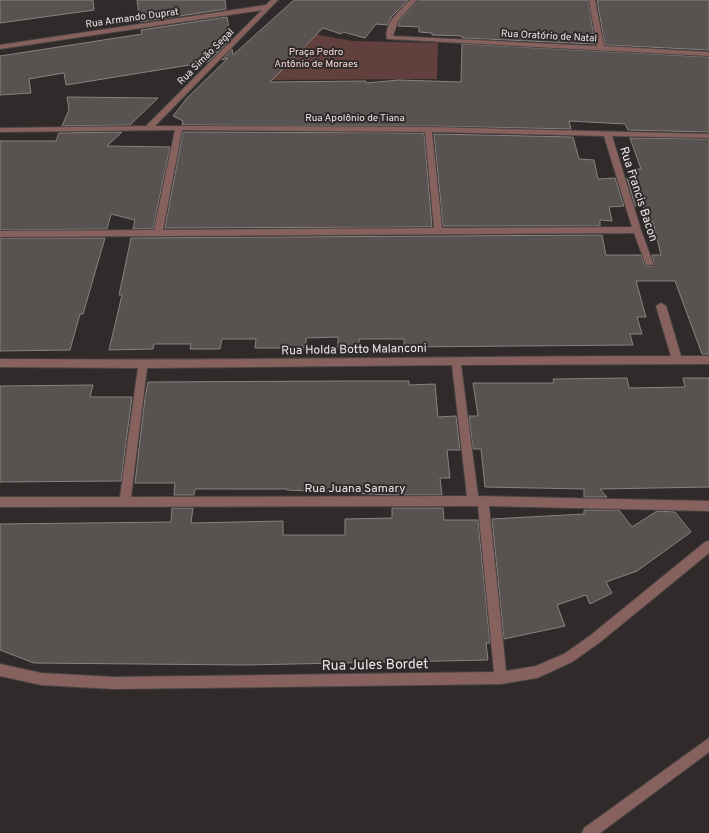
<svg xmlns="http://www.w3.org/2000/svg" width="709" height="833" font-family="Overpass,sans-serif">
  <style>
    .green { fill: #61403d }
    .building { fill: #585251; stroke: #898281 }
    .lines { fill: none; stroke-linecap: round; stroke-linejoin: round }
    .street-casing { stroke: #4a4545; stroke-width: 2 }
    .street { fill: #87615d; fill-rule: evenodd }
    .labels { text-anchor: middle; stroke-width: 4; stroke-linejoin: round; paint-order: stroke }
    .far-street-label { font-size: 10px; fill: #ece8e8; stroke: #302a2a }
    .far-park-label { font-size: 10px; fill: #f9ddd9; stroke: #302a2a }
    .street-label { font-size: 12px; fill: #ece8e8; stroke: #302a2a }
    .near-street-label { font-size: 14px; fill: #ece8e8; stroke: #302a2a }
  </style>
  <rect width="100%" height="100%" fill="#302a2a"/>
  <path class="green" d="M 308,33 L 353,41 L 438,43 L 437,79 L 258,80 Z"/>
  <g class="building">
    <path d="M 0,0 L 93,0 L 94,10 L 0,23 Z"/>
    <path d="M 137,0 L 225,0 L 226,9 L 140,22 Z"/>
    <path d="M 294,0 L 408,0 L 392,16 L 387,25 L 376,24 L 365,38 L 343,32 L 341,34 L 323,28 L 270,82 L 366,81 L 366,83 L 399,80 L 461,82 L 462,44 L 709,57 L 709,132 L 628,130 L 625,124 L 569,121 L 571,129 L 428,126 L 182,125 L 183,121 L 173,116 L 187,98 L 228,58 L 222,60 L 232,49 L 233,55 Z"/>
    <path d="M 418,0 L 588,0 L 595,44 L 462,38 L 462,36 L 432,35 L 432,33 L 419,32 L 419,27 L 398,26 L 399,22 Z"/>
    <path d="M 597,0 L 709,0 L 709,50 L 605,45 Z"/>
    <path d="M 227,17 L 231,39 L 208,62 L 66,85 L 64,73 L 29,79 L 31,93 L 0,95 L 0,56 L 142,34 L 141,30 Z"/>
    <path d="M 67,97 L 158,98 L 130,125 L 62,126 L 69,110 Z"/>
    <path d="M 122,132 L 107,146 L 170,147 L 153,229 L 133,229 L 135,220 L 111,214 L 107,229 L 0,230 L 0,141 L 56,141 L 59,133 Z"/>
    <path d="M 183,132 L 424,133 L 432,227 L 165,228 Z"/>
    <path d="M 434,134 L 573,137 L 579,159 L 594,160 L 598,179 L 615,178 L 624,206 L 609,207 L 612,221 L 600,220 L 600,226 L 443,226 Z"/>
    <path d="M 630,138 L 709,139 L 709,354 L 702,354 L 675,281 L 636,281 L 646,317 L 637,317 L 642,334 L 630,334 L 633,345 L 404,347 L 404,339 L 359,339 L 359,347 L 338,348 L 338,337 L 306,338 L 306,348 L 255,348 L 256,339 L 222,339 L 220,349 L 190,349 L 191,344 L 154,344 L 153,349 L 109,350 L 122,295 L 119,295 L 131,238 L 602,235 L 606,255 L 641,255 L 645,266 L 652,266 L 654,262 L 652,255 L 661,255 L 653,222 L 647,222 L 643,206 L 635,206 L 627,178 L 637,178 L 635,169 L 641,169 Z"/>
    <path d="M 0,238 L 105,238 L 83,314 L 80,314 L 70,350 L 0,351 Z"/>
    <path d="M 627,378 L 629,388 L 685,387 L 683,378 L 709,378 L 709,487 L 600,489 L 607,497 L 584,497 L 584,489 L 485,487 L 481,449 L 473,449 L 469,416 L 478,416 L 473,383 L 554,383 L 553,379 Z"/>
    <path d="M 342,381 L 409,381 L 409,385 L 435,384 L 438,417 L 456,416 L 460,450 L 447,450 L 450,478 L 440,478 L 442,495 L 392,495 L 287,490 L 287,489 L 195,489 L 194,495 L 174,495 L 175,483 L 135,483 L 145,398 L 148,382 Z"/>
    <path d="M 93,385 L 90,397 L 132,397 L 121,481 L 0,482 L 0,386 Z"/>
    <path d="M 172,508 L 193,508 L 191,523 L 283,521 L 283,535 L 345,535 L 345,519 L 392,518 L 392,508 L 443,508 L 444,520 L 478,520 L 490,643 L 486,643 L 488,660 L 246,665 L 34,663 L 0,650 L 0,524 L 171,522 Z"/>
    <path d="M 584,510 L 619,510 L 632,527 L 657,511 L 675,512 L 691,532 L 637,571 L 606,582 L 612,593 L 590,604 L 586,595 L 557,605 L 565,626 L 504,639 L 492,519 L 584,514 Z"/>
  </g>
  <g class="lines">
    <defs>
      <g id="street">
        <path d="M 271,0 L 278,0 L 155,126 L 428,127 L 709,134 L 709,138 L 612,136 L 641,230 L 653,263 L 652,265 L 646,265 L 634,233 L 0,237 L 0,231 L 154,230 L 175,130 L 0,132 L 0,128 L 146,126 L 262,10 L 0,49 L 0,45 L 266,5 ZM 182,130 L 425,132 L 434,228 L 163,230 ZM 432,132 L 604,136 L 632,227 L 442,228 Z"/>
        <path d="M 410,0 L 417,0 L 398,21 L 393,36 L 597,46 L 589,0 L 595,0 L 604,46 L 709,52 L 709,56 L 387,39 C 383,24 401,9 410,0 Z"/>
        <path d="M 661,303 L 666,306 L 681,356 L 709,356 L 709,364 L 461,365 L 478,496 L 709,501 L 709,511 L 489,506 L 506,671 L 536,666 L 564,654 L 591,635 L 705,542 L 709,541 L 709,553 L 599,643 L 572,662 L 537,678 L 501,684 L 114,689 L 41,685 L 0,676 L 0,664 L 41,673 L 114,677 L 494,672 L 478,506 L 0,507 L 0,497 L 120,497 L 138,368 L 0,367 L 0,359 C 224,361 447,356 671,356 L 656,306 ZM 452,365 L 467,496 L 131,497 L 147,368 Z"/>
        <path d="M 709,738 L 709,752 L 600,833 L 582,833 L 584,828 Z"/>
      </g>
    </defs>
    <use href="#street" class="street-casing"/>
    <use href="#street" class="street"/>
  </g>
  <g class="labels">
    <g class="far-street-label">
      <text transform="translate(132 17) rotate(-8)" y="4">Rua Armando Duprat</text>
      <text transform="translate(549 35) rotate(3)" y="4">Rua Oratório de Natal</text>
      <text transform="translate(205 56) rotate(-45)" y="4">Rua Simão Segal</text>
      <text x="355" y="121">Rua Apolônio de Tiana</text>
    </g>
    <g class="far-park-label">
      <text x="316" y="55">Praça Pedro<tspan x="316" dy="12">Antônio de Moraes</tspan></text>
    </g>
    <g class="street-label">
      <text transform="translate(639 194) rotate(72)" y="4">Rua Francis Bacon</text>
      <text transform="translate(354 349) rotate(-1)" y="4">Rua Holda Botto Malanconi</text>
      <text x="355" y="492">Rua Juana Samary</text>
    </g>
    <g class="near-street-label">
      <text transform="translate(375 664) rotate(-1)" y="5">Rua Jules Bordet</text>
    </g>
  </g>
</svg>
